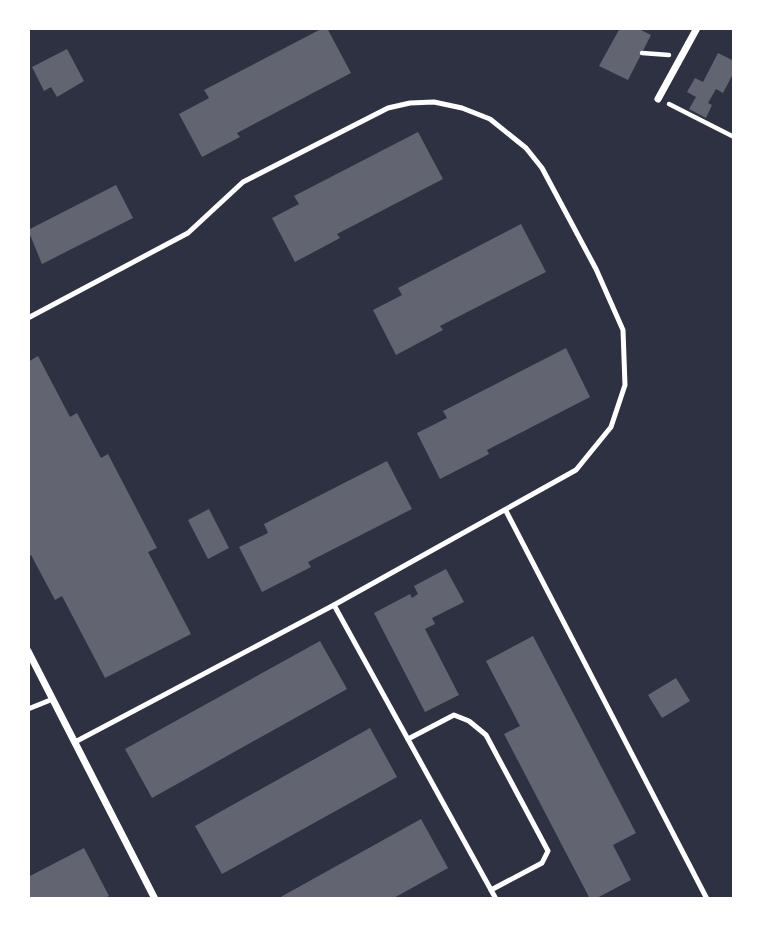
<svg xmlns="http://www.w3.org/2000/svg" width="762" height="927" font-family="'Archivo Narrow',sans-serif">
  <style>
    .building { fill: #626471 }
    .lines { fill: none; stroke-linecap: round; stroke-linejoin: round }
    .path { stroke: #fff; stroke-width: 4.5 }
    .service { stroke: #fff; stroke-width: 5 }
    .minor { stroke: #fff; stroke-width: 7 }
  </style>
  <rect width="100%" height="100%" fill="#2d3142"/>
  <g class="building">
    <path d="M 323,28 L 327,28 L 351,73 L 237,133 L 240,137 L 202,157 L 179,114 L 209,98 L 204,90 Z"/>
    <path d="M 620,28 L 637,28 L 651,35 L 628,80 L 599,66 Z"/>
    <path d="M 67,49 L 84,81 L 57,97 L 51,87 L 44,91 L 32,67 Z"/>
    <path d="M 718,53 L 734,61 L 734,72 L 723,93 L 716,89 L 708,103 L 712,105 L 706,118 L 689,109 L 696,97 L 687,92 L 695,78 L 703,82 Z"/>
    <path d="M 418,132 L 443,179 L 337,234 L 340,238 L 295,262 L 272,218 L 299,204 L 294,196 Z"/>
    <path d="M 116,185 L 133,218 L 42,264 L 28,230 Z"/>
    <path d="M 521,224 L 546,272 L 440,326 L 443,330 L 396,355 L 373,310 L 402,295 L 398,288 Z"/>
    <path d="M 566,348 L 590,397 L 487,450 L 489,454 L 440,479 L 417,433 L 447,418 L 443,411 Z"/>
    <path d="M 38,356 L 70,417 L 77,413 L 101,458 L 108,454 L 157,548 L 148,552 L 191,634 L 105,678 L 62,596 L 55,600 L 31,555 L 28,557 L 28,362 Z"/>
    <path d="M 387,461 L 412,509 L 308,562 L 311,567 L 262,592 L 239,547 L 268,533 L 264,524 Z"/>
    <path d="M 209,509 L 229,548 L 208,559 L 188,520 Z"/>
    <path d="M 446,569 L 464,602 L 432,618 L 435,624 L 425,629 L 459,695 L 425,712 L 374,613 L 410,594 L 412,598 L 418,594 L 414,586 Z"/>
    <path d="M 533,636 L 636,833 L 613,845 L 631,880 L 595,899 L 590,899 L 504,734 L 520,726 L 486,661 Z"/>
    <path d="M 320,641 L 347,689 L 152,798 L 125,749 Z"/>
    <path d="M 676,678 L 690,701 L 662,718 L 648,695 Z"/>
    <path d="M 370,728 L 397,777 L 222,874 L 195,826 Z"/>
    <path d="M 421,819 L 448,868 L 392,899 L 277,899 Z"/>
    <path d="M 84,848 L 109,896 L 103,899 L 28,899 L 28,877 Z"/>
  </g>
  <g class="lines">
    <g class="path">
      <path d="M 642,53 L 669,55"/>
      <path d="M 669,104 L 734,137"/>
    </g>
    <g class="service">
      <path d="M 28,318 L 188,233 L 243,182 L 388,108 L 410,103 L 434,102 L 462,108 L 490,119 L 526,148 L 542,168 L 596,269 L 623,330 L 625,385 L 611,427 L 576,470 L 334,605 L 496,899"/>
      <path d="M 506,511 L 707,899"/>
      <path d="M 28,709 L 53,699"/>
      <path d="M 408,739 L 454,715 L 469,721 L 486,735 L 548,851 L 542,863 L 491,890"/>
      <path d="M 75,742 L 334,605"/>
    </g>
    <g class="minor">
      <path d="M 658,99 L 697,28"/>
      <path d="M 28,651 L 155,899"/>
    </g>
  </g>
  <rect width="762" height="927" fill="none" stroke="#ffffff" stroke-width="60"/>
</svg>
